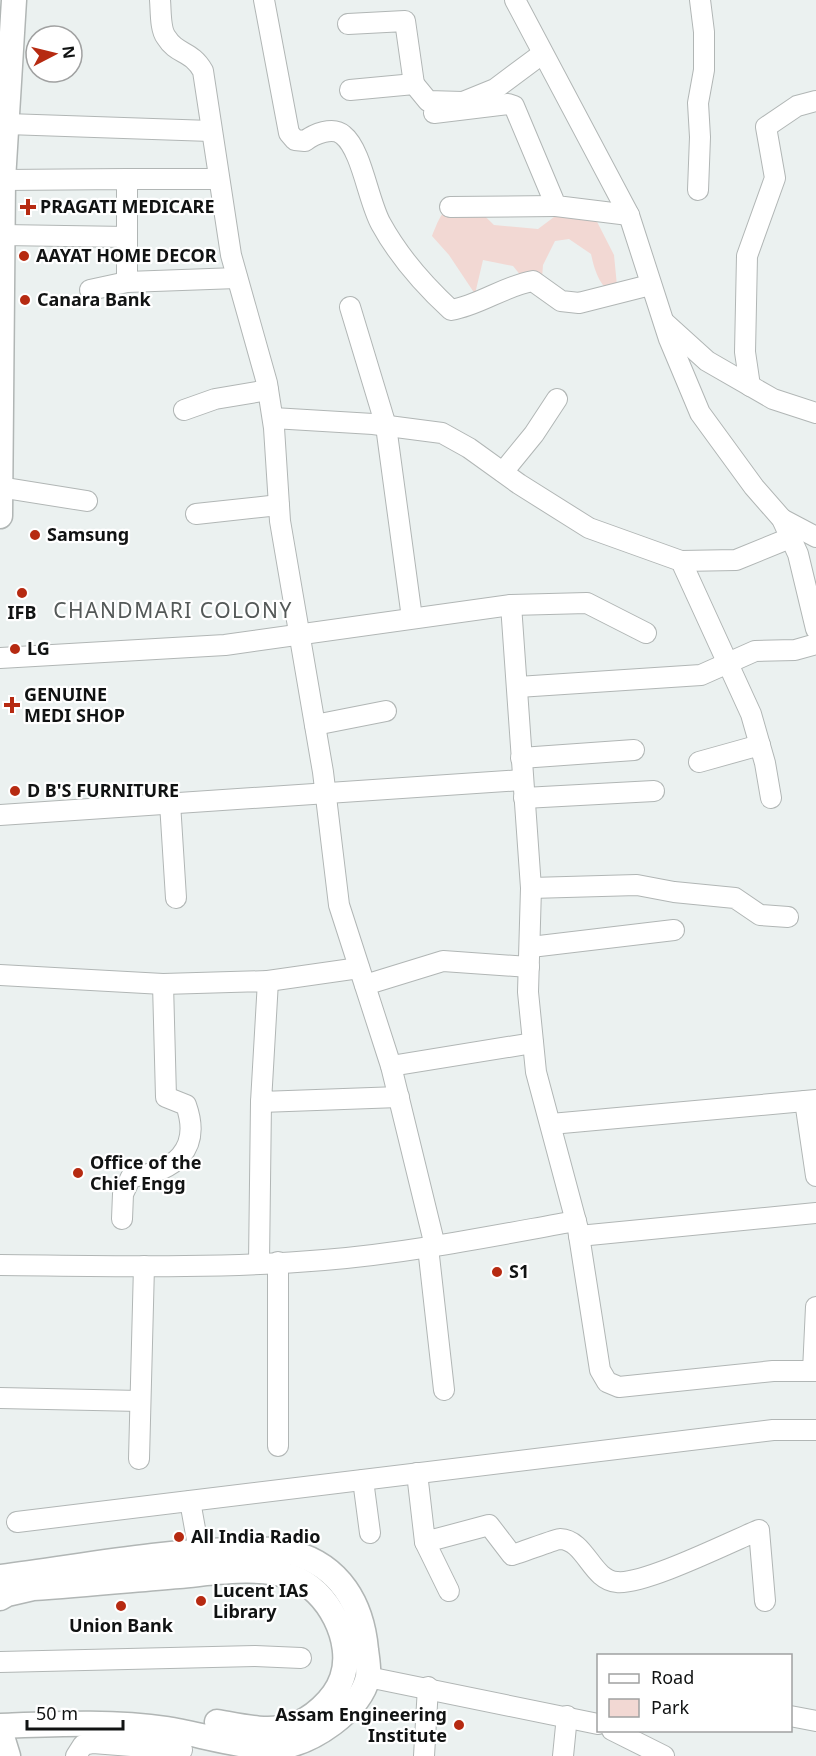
<svg xmlns="http://www.w3.org/2000/svg" width="816" height="1756" font-family="'Noto Sans',sans-serif">
  <style>
    .green { fill: #f2d8d3 }
    .lines { fill: none; stroke-linecap: round; stroke-linejoin: round }
    .minor-casing { stroke: #b1b6b5; stroke-width: 22 }
    .major-casing { stroke: #b1b6b5; stroke-width: 27 }
    .minor { stroke: #fff; stroke-width: 20 }
    .major { stroke: #fff; stroke-width: 24 }
    .poi-dot { fill: #b62a11; stroke: #fff; stroke-width: 2 }
    .labels { text-anchor: middle; stroke-width: 4.5; stroke-linejoin: round; paint-order: stroke }
    .poi-label { font-size: 18px; font-weight: bold; fill: #111313; stroke: #fff; text-anchor: start }
    .quarter-label { font-size: 21px; letter-spacing: 1.5px; fill: #545958; stroke: #fff }
  </style>
  <rect width="100%" height="100%" fill="#ebf1f0"/>
  <path class="green" d="M 465,197 L 494,225 L 538,229 L 558,214 L 590,208 L 614,255 L 618,296 C 600,289 595,272 591,254 L 569,239 L 555,241 L 543,265 L 542,278 L 522,277 L 513,266 L 483,260 L 475,294 L 449,255 L 432,236 C 440,216 444,205 465,197 Z"/>
  <g class="lines">
    <defs>
      <g id="minor">
        <path d="M 160,0 C 161,11 160,29 166,37 C 177,55 191,50 203,71 L 231,255 L 267,383 L 274,428 L 280,521 L 323,772 L 339,905 L 391,1066 L 435,1246"/>
        <path d="M 264,0 L 289,133 L 295,140 L 305,141 C 314,134 333,126 343,135 C 362,150 368,201 381,224 C 398,255 425,286 451,310 C 480,305 504,286 533,281 L 561,301 L 579,303 L 650,285"/>
        <path d="M 515,0 L 629,215 L 669,339 L 700,413 L 754,487 L 782,519 L 798,554 L 816,629"/>
        <path d="M 348,24 L 405,21 L 414,84"/>
        <path d="M 350,90 L 414,84 L 428,101 L 463,102 L 495,89 L 542,54"/>
        <path d="M 434,113 L 508,104 L 514,106 L 556,206 L 629,215"/>
        <path d="M 7,124 L 211,131"/>
        <path d="M 127,179 L 219,179"/>
        <path d="M 3,180 L 127,179 L 127,282"/>
        <path d="M 698,190 L 700,137 L 698,103 L 704,70 L 704,32 L 700,0"/>
        <path d="M 450,207 L 556,206"/>
        <path d="M 3,235 L 127,237"/>
        <path d="M 90,290 L 127,282 L 237,278"/>
        <path d="M 350,307 L 386,426 L 412,618"/>
        <path d="M 665,323 L 707,361 L 773,399 L 816,413"/>
        <path d="M 750,386 L 745,352 L 747,256 L 775,178 L 766,127 L 797,106 L 816,101"/>
        <path d="M 184,410 L 215,399 L 268,390"/>
        <path d="M 273,418 L 373,424 L 442,433 L 469,448 L 519,484 L 589,528 L 681,561 L 751,714 L 765,763 L 771,798"/>
        <path d="M 503,472 L 534,434 L 557,399"/>
        <path d="M 0,487 L 87,501"/>
        <path d="M 196,514 L 279,505"/>
        <path d="M 782,519 L 816,537"/>
        <path d="M 681,561 L 736,560 L 790,538"/>
        <path d="M 511,605 L 531,888 L 528,992 L 536,1072 L 578,1229 L 600,1370 L 607,1382 L 619,1387 L 773,1371 L 816,1371"/>
        <path d="M 0,658 L 225,645 L 511,605 L 587,603 L 646,633"/>
        <path d="M 518,687 L 701,675 L 755,651 L 795,650 L 816,644"/>
        <path d="M 315,725 L 386,711"/>
        <path d="M 521,758 L 634,750"/>
        <path d="M 699,762 L 760,745"/>
        <path d="M 524,798 L 654,791"/>
        <path d="M 170,803 L 176,898"/>
        <path d="M 0,815 L 522,780"/>
        <path d="M 531,888 L 637,885 L 674,892 L 735,898 L 760,915 L 788,917"/>
        <path d="M 531,947 L 674,930"/>
        <path d="M 0,975 L 163,984 L 268,981 L 261,1102 L 399,1097"/>
        <path d="M 268,981 L 359,968"/>
        <path d="M 365,985 L 443,961 L 529,967"/>
        <path d="M 391,1066 L 533,1043"/>
        <path d="M 805,1101 L 816,1176"/>
        <path d="M 551,1124 L 816,1100"/>
        <path d="M 122,1219 L 123,1194 L 131,1177 C 174,1172 202,1150 186,1105 L 166,1097 L 163,984"/>
        <path d="M 579,1236 L 816,1213"/>
        <path d="M 428,1247 L 444,1390"/>
        <path d="M 259,1263 L 261,1102"/>
        <path d="M 0,1265 C 108,1266 216,1269 324,1260 C 409,1253 492,1236 576,1221"/>
        <path d="M 813,1371 L 816,1307"/>
        <path d="M 0,1398 L 140,1401"/>
        <path d="M 278,1446 L 278,1262"/>
        <path d="M 139,1459 L 144,1266"/>
        <path d="M 417,1473 L 425,1542 L 489,1525 L 512,1555 C 520,1553 556,1539 560,1539 C 586,1540 591,1580 617,1582 C 644,1585 730,1542 759,1530 L 765,1601"/>
        <path d="M 363,1480 L 370,1533"/>
        <path d="M 190,1501 L 199,1551 L 198,1566"/>
        <path d="M 17,1522 L 773,1430 L 816,1430"/>
        <path d="M 425,1542 L 449,1591"/>
        <path d="M 0,1662 L 255,1656 L 301,1658"/>
        <path d="M 368,1677 L 598,1724"/>
        <path d="M 790,1716 L 816,1721"/>
        <path d="M 612,1730 L 664,1756"/>
        <path d="M 76,1756 L 83,1745 L 93,1743 L 182,1750"/>
        <path d="M 424,1756 L 428,1687"/>
        <path d="M 563,1756 L 567,1716"/>
      </g>
      <g id="major">
        <path d="M 0,516 L 3,180 L 14,0"/>
        <path d="M 0,1577 C 79,1567 159,1551 238,1550 C 256,1550 276,1548 293,1553 C 340,1566 362,1604 366,1650 C 367,1658 369,1669 368,1677 C 360,1711 312,1743 279,1747 C 251,1750 198,1734 167,1729 C 113,1721 55,1724 0,1726"/>
        <path d="M 0,1598 L 7,1594 L 33,1588 C 82,1585 130,1580 179,1576 C 214,1573 257,1565 292,1577 C 328,1589 355,1642 342,1678 C 335,1699 311,1721 290,1726 C 267,1733 240,1726 217,1722"/>
        <path d="M 0,1730 L 8,1756"/>
      </g>
    </defs>
    <use href="#minor" class="minor-casing"/>
    <use href="#major" class="major-casing"/>
    <use href="#minor" class="minor"/>
    <use href="#major" class="major"/>
  </g>
  <g class="poi-dot">
    <path d="M25 198h6v6h6v6h-6v6h-6v-6h-6v-6h6z"/>
    <circle cx="24" cy="256" r="6"/>
    <circle cx="25" cy="300" r="6"/>
    <circle cx="35" cy="535" r="6"/>
    <circle cx="22" cy="593" r="6"/>
    <circle cx="15" cy="649" r="6"/>
    <path d="M9 696h6v6h6v6h-6v6h-6v-6h-6v-6h6z"/>
    <circle cx="15" cy="791" r="6"/>
    <circle cx="78" cy="1173" r="6"/>
    <circle cx="497" cy="1272" r="6"/>
    <circle cx="179" cy="1537" r="6"/>
    <circle cx="201" cy="1601" r="6"/>
    <circle cx="121" cy="1606" r="6"/>
    <circle cx="459" cy="1725" r="6"/>
  </g>
  <g class="labels">
    <g class="poi-label">
      <text x="40" y="213">PRAGATI MEDICARE</text>
      <text x="36" y="262">AAYAT HOME DECOR</text>
      <text x="37" y="306">Canara Bank</text>
      <text x="47" y="541">Samsung</text>
      <text x="22" y="619" text-anchor="middle">IFB</text>
      <text x="27" y="655">LG</text>
      <text x="24" y="701">GENUINE<tspan x="24" dy="21">MEDI SHOP</tspan></text>
      <text x="27" y="797">D B'S FURNITURE</text>
      <text x="90" y="1169">Office of the<tspan x="90" dy="21">Chief Engg</tspan></text>
      <text x="509" y="1278">S1</text>
      <text x="191" y="1543">All India Radio</text>
      <text x="213" y="1597">Lucent IAS<tspan x="213" dy="21">Library</tspan></text>
      <text x="121" y="1632" text-anchor="middle">Union Bank</text>
      <text x="447" y="1721" text-anchor="end">Assam Engineering<tspan x="447" dy="21">Institute</tspan></text>
    </g>
    <g class="quarter-label">
      <text x="173" y="618">CHANDMARI COLONY</text>
    </g>
  </g>
  <rect x="597" y="1654" width="195" height="78" fill="#ffffff" stroke="#a0a1a1" stroke-width="1.5"/>
  <rect x="609" y="1674" width="30" height="9" fill="#ffffff" stroke="#a0a1a1" stroke-width="1.5"/>
  <text x="651" y="1684" font-size="18" fill="#111313">Road</text>
  <rect x="609" y="1699" width="30" height="18" fill="#f2d8d3" stroke="#a0a1a1" stroke-width="1.5"/>
  <text x="651" y="1714" font-size="18" fill="#111313">Park</text>
  <g transform="translate(54 54) rotate(83)"><circle r="28" fill="#ffffff" stroke="#a0a1a1" stroke-width="1.5"/>
  <path d="M0-4.5L10 22L0 15L-10 22Z" fill="#b62a11"/>
  <text y="-9" font-size="16" font-weight="bold" text-anchor="middle" fill="#111313">N</text>
  </g>
  <path d="M27 1720v9h96v-9" fill="none" stroke="#111313" stroke-width="3"/>
  <text x="36" y="1720" font-size="18" fill="#111313" stroke="#ffffff" stroke-width="4.5" paint-order="stroke">50 m</text>
</svg>
